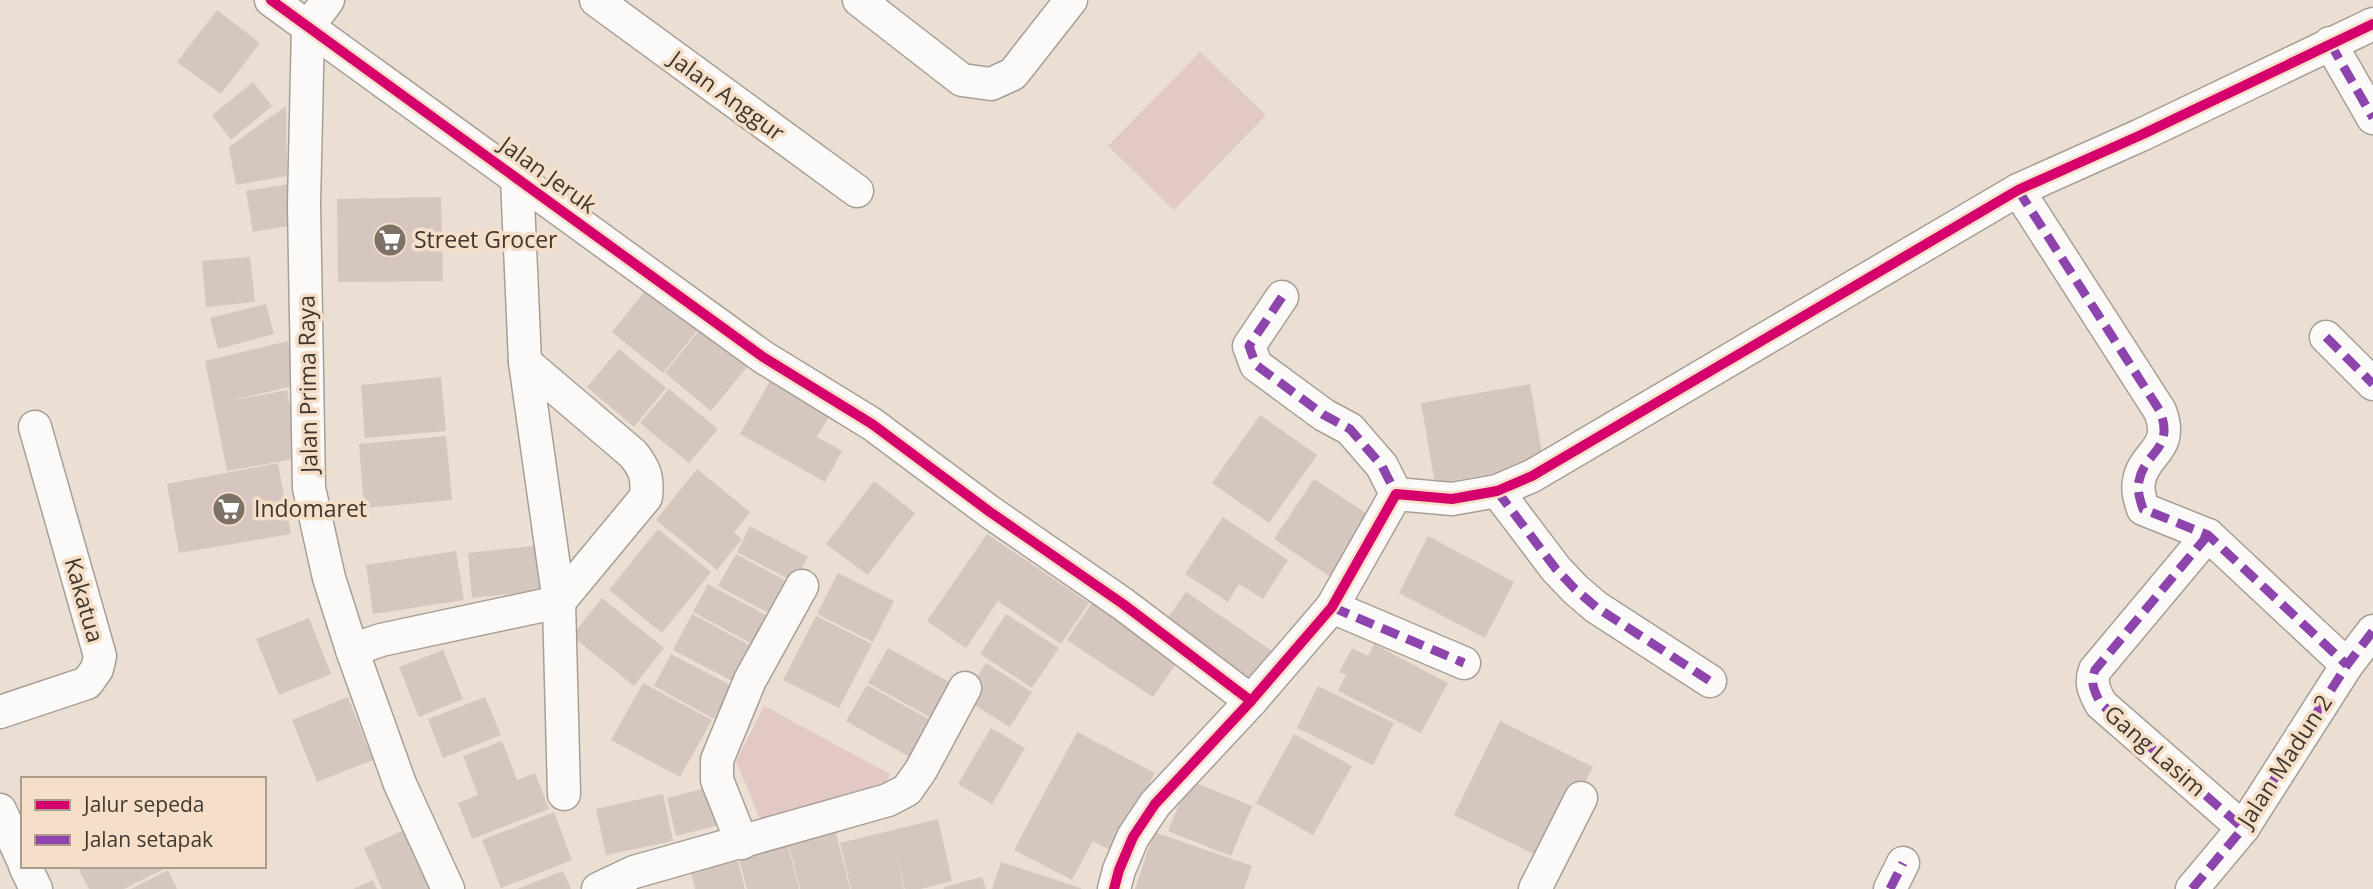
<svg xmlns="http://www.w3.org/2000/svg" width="2373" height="889" font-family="'Open Sans',sans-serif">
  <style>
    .green { fill: #e2c9c5 }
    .building { fill: #d5c7bf }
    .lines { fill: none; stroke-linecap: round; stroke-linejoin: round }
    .minor-casing { stroke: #a79f96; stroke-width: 35 }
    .minor { stroke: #fcfaf8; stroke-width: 32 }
    .quiet { stroke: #8e44ad; stroke-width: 9; stroke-dasharray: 18 9; stroke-linecap: butt }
    .cycleway-casing { stroke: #f5dfc8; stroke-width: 15 }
    .cycleway { stroke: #d6006c; stroke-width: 10 }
    .labels { text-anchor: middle; stroke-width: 7; stroke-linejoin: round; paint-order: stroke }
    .street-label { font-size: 23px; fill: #40382f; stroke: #f5dfc8 }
    .poi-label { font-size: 23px; fill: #40382f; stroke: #f5dfc8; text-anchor: start }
  </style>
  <rect width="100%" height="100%" fill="#eadfd2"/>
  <g class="green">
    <path d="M 1200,52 L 1266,115 L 1174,210 L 1108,146 Z"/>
    <path d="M 764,706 L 890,774 L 877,799 L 762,824 L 736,761 Z"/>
  </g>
  <g class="building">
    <path d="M 217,10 L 260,43 L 221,94 L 177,62 Z"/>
    <path d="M 253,82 L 272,106 L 231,140 L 212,115 Z"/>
    <path d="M 286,106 L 287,176 L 236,185 L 229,147 Z"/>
    <path d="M 289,184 L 295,225 L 253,232 L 246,191 Z"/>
    <path d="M 441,197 L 443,281 L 338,282 L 337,199 Z"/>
    <path d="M 250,257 L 255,302 L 206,307 L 202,261 Z"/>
    <path d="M 649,286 L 700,327 L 663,373 L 612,332 Z"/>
    <path d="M 266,304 L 274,334 L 218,349 L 210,318 Z"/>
    <path d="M 705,323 L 751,362 L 711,411 L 665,373 Z"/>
    <path d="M 288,341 L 297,385 L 225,402 L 287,390 L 299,458 L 227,471 L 205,361 Z"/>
    <path d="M 619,349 L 666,388 L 634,427 L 587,387 Z"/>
    <path d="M 441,377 L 446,431 L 365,438 L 361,385 Z"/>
    <path d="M 771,379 L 831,413 L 817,437 L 842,451 L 825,482 L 740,434 Z"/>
    <path d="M 1530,384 L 1544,464 L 1435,484 L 1421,403 Z"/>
    <path d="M 669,389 L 718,429 L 689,463 L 640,423 Z"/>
    <path d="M 1260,415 L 1317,455 L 1269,523 L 1212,483 Z"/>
    <path d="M 446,436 L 452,500 L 364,508 L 359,444 Z"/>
    <path d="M 278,463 L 291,534 L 179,553 L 167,484 Z"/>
    <path d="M 697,469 L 750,512 L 734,533 L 742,539 L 717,570 L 656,520 Z"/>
    <path d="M 1314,479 L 1372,517 L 1332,578 L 1274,539 Z"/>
    <path d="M 874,481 L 915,513 L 868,575 L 826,544 Z"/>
    <path d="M 1223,517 L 1288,560 L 1263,599 L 1239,584 L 1228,602 L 1185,574 Z"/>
    <path d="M 750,526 L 808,557 L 794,582 L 737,552 Z"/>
    <path d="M 658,529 L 711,572 L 662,633 L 609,590 Z"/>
    <path d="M 987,534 L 1089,603 L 1061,644 L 998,601 L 966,648 L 927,621 Z"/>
    <path d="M 1428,536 L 1514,582 L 1485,638 L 1399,593 Z"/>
    <path d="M 543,545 L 548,590 L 472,598 L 468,553 Z"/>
    <path d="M 456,551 L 464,600 L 373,614 L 366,565 Z"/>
    <path d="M 736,554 L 794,585 L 776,617 L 718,586 Z"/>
    <path d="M 838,573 L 894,601 L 873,642 L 817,614 Z"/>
    <path d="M 708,584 L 771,618 L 756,646 L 693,612 Z"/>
    <path d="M 1186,592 L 1275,653 L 1250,688 L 1161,627 Z"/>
    <path d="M 602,598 L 664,648 L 634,686 L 572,636 Z"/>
    <path d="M 1092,603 L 1178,661 L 1153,697 L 1067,640 Z"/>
    <path d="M 692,614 L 755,648 L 736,683 L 673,650 Z"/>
    <path d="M 1006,614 L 1059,648 L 1032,688 L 980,654 Z"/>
    <path d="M 816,616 L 872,644 L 839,708 L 783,680 Z"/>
    <path d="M 309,618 L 331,674 L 279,695 L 256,639 Z"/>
    <path d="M 1374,644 L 1448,683 L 1421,733 L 1338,691 L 1346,675 L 1339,672 L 1352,648 L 1368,656 Z"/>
    <path d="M 888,648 L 955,685 L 935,720 L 868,683 Z"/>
    <path d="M 443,650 L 463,699 L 419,717 L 399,667 Z"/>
    <path d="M 671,654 L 732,686 L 714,719 L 654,686 Z"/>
    <path d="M 986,663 L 1032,692 L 1010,727 L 963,698 Z"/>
    <path d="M 643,683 L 712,720 L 680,777 L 611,740 Z"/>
    <path d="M 867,685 L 934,722 L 913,759 L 846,721 Z"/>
    <path d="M 1318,686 L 1394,723 L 1373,765 L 1297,728 Z"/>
    <path d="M 348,697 L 373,760 L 317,782 L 292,720 Z"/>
    <path d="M 485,697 L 501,735 L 443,758 L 428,719 Z"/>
    <path d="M 1500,721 L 1593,767 L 1546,860 L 1454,815 Z"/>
    <path d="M 991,728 L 1025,748 L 992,804 L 958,784 Z"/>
    <path d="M 1077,732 L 1155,773 L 1113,852 L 1093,841 L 1072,880 L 1014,850 Z"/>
    <path d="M 1294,734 L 1352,766 L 1313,835 L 1256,803 Z"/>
    <path d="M 502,741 L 517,780 L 535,773 L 549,809 L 472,839 L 458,803 L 478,795 L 463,756 Z"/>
    <path d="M 1189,780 L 1252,806 L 1231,856 L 1168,831 Z"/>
    <path d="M 714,786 L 723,824 L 676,836 L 667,798 Z"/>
    <path d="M 663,794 L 673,841 L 606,855 L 596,809 Z"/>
    <path d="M 554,812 L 572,860 L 501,888 L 482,840 Z"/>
    <path d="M 938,819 L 952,881 L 921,889 L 905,889 L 896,853 L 904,889 L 851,889 L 840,843 Z"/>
    <path d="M 409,828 L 436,889 L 382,889 L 364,848 Z"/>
    <path d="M 1154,832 L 1252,866 L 1244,889 L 1135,889 Z"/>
    <path d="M 836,833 L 850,889 L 800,889 L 789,846 Z"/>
    <path d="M 788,846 L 799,889 L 747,889 L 739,859 Z"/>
    <path d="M 738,861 L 745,889 L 695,889 L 691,873 Z"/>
    <path d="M 1001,862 L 1081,888 L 1081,889 L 992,889 Z"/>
    <path d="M 77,866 L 170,866 L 124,889 L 89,889 Z"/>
    <path d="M 168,870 L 177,889 L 131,889 Z"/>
    <path d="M 563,871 L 571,889 L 517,889 Z"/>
    <path d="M 982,877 L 986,889 L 944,889 L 943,887 Z"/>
    <path d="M 373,880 L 377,889 L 353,889 Z"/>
  </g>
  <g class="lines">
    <defs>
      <g id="minor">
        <path d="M 271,0 L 763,357 L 872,424 L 990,512 L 1123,604 L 1251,701"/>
        <path d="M 596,0 L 857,191"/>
        <path d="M 859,0 L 962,80 L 991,84 L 1013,74 L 1071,0"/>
        <path d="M 308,27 L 304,204 L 309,488 L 329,578 L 352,650 L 400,784 L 448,889"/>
        <path d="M 308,27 L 328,0"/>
        <path d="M 2330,43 L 2373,118"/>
        <path d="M 517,178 L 525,362 L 559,602 L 564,794"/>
        <path d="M 2018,190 L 2160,411 C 2175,450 2144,452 2139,481 C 2137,491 2140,500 2143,509 L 2208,535 L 2347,665"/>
        <path d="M 1282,297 L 1249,346 L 1256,365 L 1324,415 L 1350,429 L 1382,466 L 1396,494"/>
        <path d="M 2326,337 L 2373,384"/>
        <path d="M 1497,491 L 1556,569 L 1575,589 L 1596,607 L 1710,681"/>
        <path d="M 2208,535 L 2095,670 C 2090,683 2094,691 2101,704 L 2243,828"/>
        <path d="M 1332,607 L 1464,663"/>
        <path d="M 352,650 L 381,640 L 559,602 L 646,497 C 648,477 645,469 633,454 L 525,362"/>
        <path d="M 0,712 L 87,683 L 97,669 L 100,656 L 35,427"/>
        <path d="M 0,810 L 23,860"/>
        <path d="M 742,843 L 717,780 L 717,760 L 750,680 L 802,586"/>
        <path d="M 25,866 L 36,889"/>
        <path d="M 598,889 L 634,872 L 888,800 L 907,790 L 921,770 L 965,688"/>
        <path d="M 1114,889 L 1119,870 L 1133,837 L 1155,804 L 1251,701 L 1332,607 L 1396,494 L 1452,499 L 1497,491 L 1532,476 L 2018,190 L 2141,135 L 2373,24"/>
        <path d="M 1535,889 L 1581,798"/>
        <path d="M 1890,889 L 1903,863"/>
        <path d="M 2192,889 L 2243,828 L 2347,665 L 2373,631"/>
      </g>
    </defs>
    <use href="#minor" class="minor-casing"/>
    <use href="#minor" class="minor"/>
    <g class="quiet">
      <path d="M 2330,43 L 2373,118"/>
      <path d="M 2018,190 L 2160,411 C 2175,450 2144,452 2139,481 C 2137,491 2140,500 2143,509 L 2208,535 L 2347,665"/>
      <path d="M 1282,297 L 1249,346 L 1256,365 L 1324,415 L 1350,429 L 1382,466 L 1396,494"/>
      <path d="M 2326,337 L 2373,384"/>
      <path d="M 1497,491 L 1556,569 L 1575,589 L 1596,607 L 1710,681"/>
      <path d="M 2208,535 L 2095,670 C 2090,683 2094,691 2101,704 L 2243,828"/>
      <path d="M 1332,607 L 1464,663"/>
      <path d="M 1890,889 L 1903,863"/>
      <path d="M 2192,889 L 2243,828 L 2347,665 L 2373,631"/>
    </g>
    <defs>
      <g id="cycleway">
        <path d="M 271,0 L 763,357 L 872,424 L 990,512 L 1123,604 L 1251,701"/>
        <path d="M 1114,889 L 1119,870 L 1133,837 L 1155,804 L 1251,701 L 1332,607 L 1396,494 L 1452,499 L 1497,491 L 1532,476 L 2018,190 L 2141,135 L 2373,24"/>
      </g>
    </defs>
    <use href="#cycleway" class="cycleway-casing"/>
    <use href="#cycleway" class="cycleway"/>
  </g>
  <defs>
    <symbol id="supermarket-disc" viewBox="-11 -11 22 22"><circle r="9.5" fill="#7c7268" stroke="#f5dfc8"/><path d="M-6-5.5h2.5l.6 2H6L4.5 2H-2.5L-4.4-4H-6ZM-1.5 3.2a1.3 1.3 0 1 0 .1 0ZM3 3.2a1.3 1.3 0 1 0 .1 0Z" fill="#fff"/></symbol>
  </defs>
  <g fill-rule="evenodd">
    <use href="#supermarket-disc" x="371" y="221" width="38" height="38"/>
    <use href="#supermarket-disc" x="210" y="490" width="38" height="38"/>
  </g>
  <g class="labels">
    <g class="street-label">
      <text transform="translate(727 96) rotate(36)" y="8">Jalan Anggur</text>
      <text transform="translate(548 175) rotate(36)" y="8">Jalan Jeruk</text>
      <text transform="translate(308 384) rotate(-91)" y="8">Jalan Prima Raya</text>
      <text transform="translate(84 600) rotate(74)" y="8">Kakatua</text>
      <text transform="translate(2155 751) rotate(41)" y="8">Gang Lasim</text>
      <text transform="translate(2285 761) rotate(-57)" y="8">Jalan Madun 2</text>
    </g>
    <g class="poi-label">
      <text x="414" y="248">Street Grocer</text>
      <text x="254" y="517">Indomaret</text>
    </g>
  </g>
  <rect x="21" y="777" width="245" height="91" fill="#f5dfc8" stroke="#ad9c8b" stroke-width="2"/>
  <rect x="35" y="800" width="35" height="10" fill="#d6006c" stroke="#ad9c8b" stroke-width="2"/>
  <text x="84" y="812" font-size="21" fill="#40382f">Jalur sepeda</text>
  <rect x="35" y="835" width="35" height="10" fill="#8e44ad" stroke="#ad9c8b" stroke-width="2"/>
  <text x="84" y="847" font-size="21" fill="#40382f">Jalan setapak</text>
</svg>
